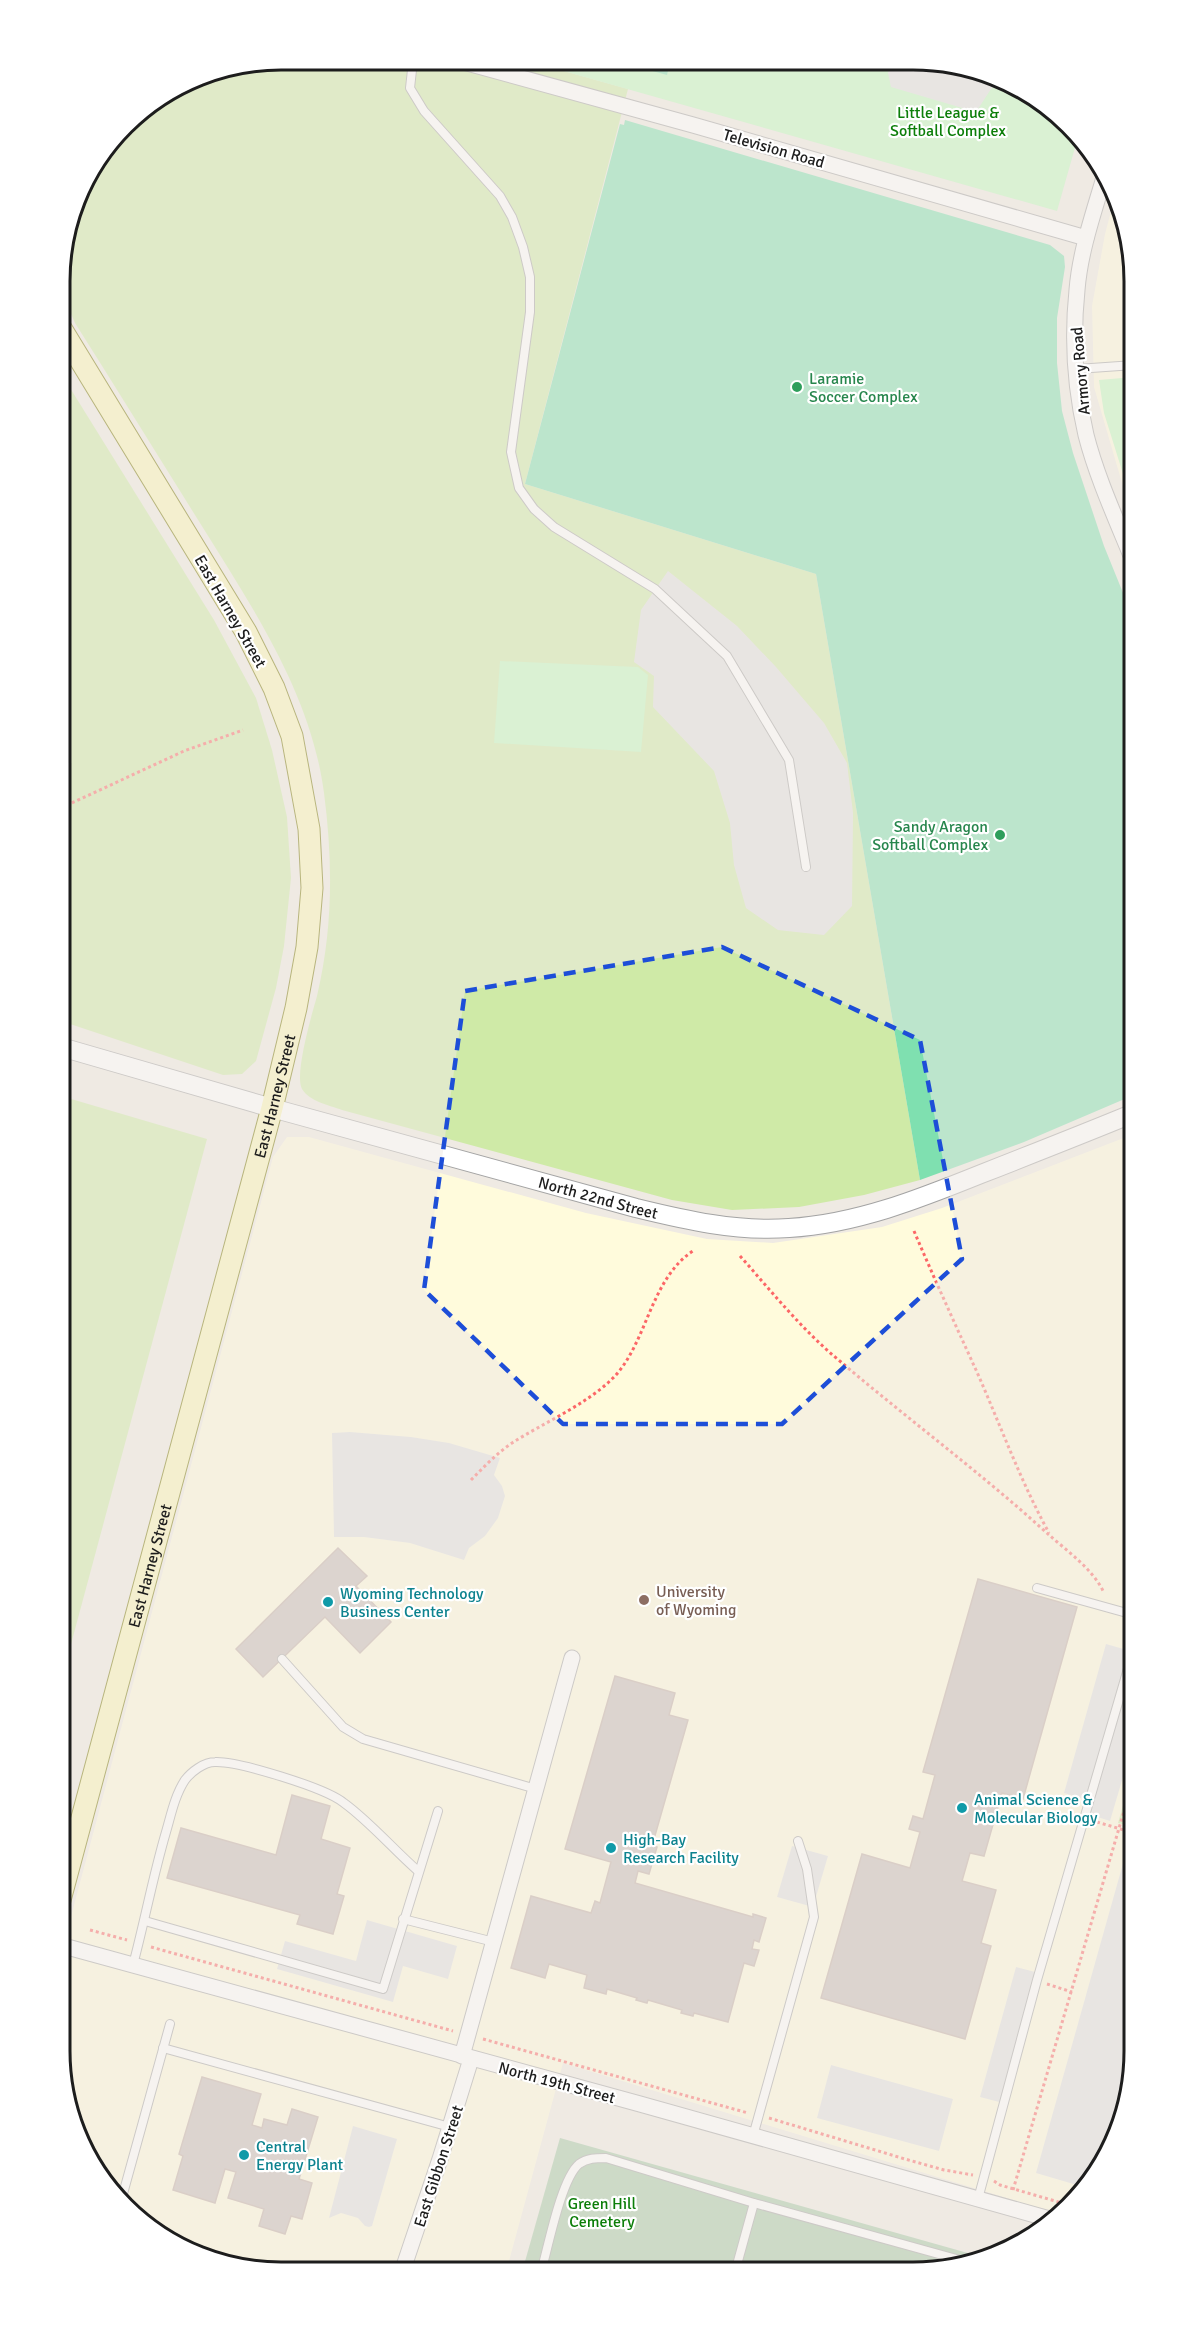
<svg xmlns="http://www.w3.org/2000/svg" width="1194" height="2333" font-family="Signika,sans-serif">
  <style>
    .education { fill: #fffbdc }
    .grass { fill: #cfeaa7 }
    .cemetery { fill: #a4c8a5 }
    .park { fill: #c0fabe }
    .pitch { fill: #7fe0b0 }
    .parking { fill: #e1e1e1 }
    .building { fill: #c6bbb6; stroke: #c1aea5; stroke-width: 1.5 }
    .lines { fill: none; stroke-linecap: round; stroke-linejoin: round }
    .service-casing { stroke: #a4a4a4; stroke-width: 10 }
    .minor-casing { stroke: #a4a4a4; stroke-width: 17 }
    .tertiary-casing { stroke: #a4a4a4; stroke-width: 20 }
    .secondary-casing { stroke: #767602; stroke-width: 23 }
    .path { stroke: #fc6666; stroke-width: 3; stroke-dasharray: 3 3; stroke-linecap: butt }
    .service { stroke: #fff; stroke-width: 8 }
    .minor { stroke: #fff; stroke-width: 15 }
    .tertiary { stroke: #fff; stroke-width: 18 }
    .secondary { stroke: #fbf7b5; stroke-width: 21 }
    .marked { fill: none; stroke: #1d4ed8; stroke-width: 4.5; stroke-dasharray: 12 8; stroke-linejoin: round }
    .leisure-dot { fill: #2e9e5b; stroke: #fff; stroke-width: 2 }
    .education-dot { fill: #8d6e63; stroke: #fff; stroke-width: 2 }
    .culture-dot { fill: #0f9aa8; stroke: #fff; stroke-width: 2 }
    .labels { text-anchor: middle; stroke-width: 4.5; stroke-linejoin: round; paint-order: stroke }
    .park-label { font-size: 16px; fill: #0c7e09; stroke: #fff }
    .street-label { font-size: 16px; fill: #1d1d1d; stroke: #fff }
    .leisure-label { font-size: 16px; fill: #27864d; stroke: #fff; text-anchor: start }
    .education-label { font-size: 16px; fill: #785e54; stroke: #fff; text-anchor: start }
    .culture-label { font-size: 16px; fill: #0d838f; stroke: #fff; text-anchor: start }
    .rim { fill: none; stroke: #1d1d1d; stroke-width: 3 }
  </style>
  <rect width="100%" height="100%" fill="#efeae3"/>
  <g class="education">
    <path d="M 1115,196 L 1122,210 L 1134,281 L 1134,524 L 1094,387 L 1092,306 L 1105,234 Z"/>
    <path d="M 1134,1134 L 1133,2067 L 1117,2136 L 1088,2187 L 1059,2214 L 563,2063 L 506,2272 L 252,2271 L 184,2250 L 136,2218 L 97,2174 L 72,2123 L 60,2052 L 60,1958 L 273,1157 L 287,1137 L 309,1137 L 586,1213 L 707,1239 L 773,1243 L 882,1227 L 942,1208 Z"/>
  </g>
  <g class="grass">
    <path d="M 281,60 L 532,62 L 628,89 L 525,484 L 816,574 L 920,1180 L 864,1195 L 799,1207 L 732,1210 L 672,1200 L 342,1110 C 329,1105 310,1102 302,1089 C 294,1075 312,1014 317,996 C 333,928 333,862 324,793 C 311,693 252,607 200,523 C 158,456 117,389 75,323 L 62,293 L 62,253 L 83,183 L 135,115 L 197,77 Z"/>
    <path d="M 62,375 L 214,620 L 256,698 L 272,750 L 287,817 L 291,878 L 284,946 L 276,988 L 256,1061 L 242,1074 L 223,1075 L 61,1021 Z"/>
    <path d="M 61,1096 L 207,1139 L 60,1685 Z"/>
    <path d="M 1134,1767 L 1134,1827 L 1118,1823 Z"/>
  </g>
  <path class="cemetery" d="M 560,2138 L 989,2259 L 913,2273 L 522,2272 Z"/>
  <g class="park">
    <path d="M 532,62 L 956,64 L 1010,83 L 1058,115 L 1078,137 L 1057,211 Z"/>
    <path d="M 1134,377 L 1134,509 L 1104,413 L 1099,380 Z"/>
    <path d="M 500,661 L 638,667 L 648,675 L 641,752 L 494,743 Z"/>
  </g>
  <g class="pitch">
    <path d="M 620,62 L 670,62 L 667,75 Z"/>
    <path d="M 625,120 L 1050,245 L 1064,256 L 1065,267 L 1057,318 L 1057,363 L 1062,411 L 1073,453 L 1104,546 L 1134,620 L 1134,1095 L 1024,1142 L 920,1180 L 816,574 L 525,484 L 620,124 L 624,125 Z"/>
  </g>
  <g class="parking">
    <path d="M 891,64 L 956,64 L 1002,80 L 991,89 L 976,112 L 891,87 L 888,73 Z"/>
    <path d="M 668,571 L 737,626 L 776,667 L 824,723 L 847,763 L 853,813 L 852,906 L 824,935 L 778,930 L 746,908 L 734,865 L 730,823 L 714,771 L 653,707 L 654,676 L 634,662 L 641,610 Z"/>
    <path d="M 350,1432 L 411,1437 L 449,1443 L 500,1458 L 494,1475 L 502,1486 L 505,1496 L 498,1518 L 485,1536 L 469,1548 L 464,1560 L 410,1543 L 364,1537 L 334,1537 L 332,1433 Z"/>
    <path d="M 1106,1644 L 1134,1652 L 1134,1740 L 1110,1821 L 1085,1813 L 1088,1800 L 1064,1793 Z"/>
    <path d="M 1131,1835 L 1134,1836 L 1133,2067 L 1117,2136 L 1087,2188 L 1036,2173 Z"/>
    <path d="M 792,1846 L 828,1856 L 813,1907 L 777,1897 Z"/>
    <path d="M 367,1920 L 457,1946 L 448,1979 L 403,1966 L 393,2002 L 277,1969 L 285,1941 L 356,1961 Z"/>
    <path d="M 1016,1967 L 1039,1973 L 1003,2103 L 980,2097 Z"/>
    <path d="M 831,2065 L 953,2099 L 939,2151 L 817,2118 Z"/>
    <path d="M 353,2126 L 397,2139 L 372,2226 L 369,2227 L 365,2226 L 358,2218 L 341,2213 L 329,2218 Z"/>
  </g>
  <g class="building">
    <path d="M 338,1548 L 367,1576 L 356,1586 L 391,1622 L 360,1653 L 325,1617 L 263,1677 L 236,1649 Z"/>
    <path d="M 978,1579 L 1077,1607 L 1023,1799 L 1002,1793 L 984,1856 L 970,1853 L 962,1881 L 996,1890 L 981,1943 L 991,1946 L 965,2039 L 821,1998 L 862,1854 L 910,1868 L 920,1832 L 909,1829 L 913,1816 L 923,1819 L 935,1775 L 923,1772 Z"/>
    <path d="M 615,1676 L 675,1693 L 669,1715 L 688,1720 L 652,1846 L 657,1847 L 649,1874 L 638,1871 L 635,1883 L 753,1917 L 753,1914 L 766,1918 L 759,1942 L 754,1940 L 752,1949 L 759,1950 L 754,1966 L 744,1963 L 728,2022 L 694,2013 L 693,2016 L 681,2013 L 682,2010 L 648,2000 L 647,2003 L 636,2000 L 637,1998 L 607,1989 L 606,1994 L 584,1988 L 587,1975 L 549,1964 L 545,1978 L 511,1968 L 531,1896 L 591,1913 L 595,1901 L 600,1903 L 611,1862 L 565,1849 Z"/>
    <path d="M 292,1795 L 330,1806 L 321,1839 L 350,1848 L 337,1894 L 344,1896 L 333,1934 L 297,1924 L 300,1915 L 167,1878 L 181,1828 L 276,1855 Z"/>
    <path d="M 202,2077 L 261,2094 L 252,2125 L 262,2128 L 264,2119 L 287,2125 L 292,2109 L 318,2117 L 299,2179 L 312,2183 L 302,2219 L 291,2216 L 285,2234 L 259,2226 L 264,2209 L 228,2198 L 236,2172 L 225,2169 L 215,2203 L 173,2190 L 183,2156 L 179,2154 Z"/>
  </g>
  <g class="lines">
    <defs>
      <g id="service">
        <path d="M 413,61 L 410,88 L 424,111 L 500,196 L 512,217 L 523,247 L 530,277 L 530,312 L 511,452 L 519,488 L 534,509 L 554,527 L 655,589 L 727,656 L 789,760 L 806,867"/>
        <path d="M 1077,369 L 1134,365"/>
        <path d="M 1037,1588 L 1134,1615"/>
        <path d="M 282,1659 L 343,1727 L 363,1739 L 536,1789"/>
        <path d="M 403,1919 L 494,1942"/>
        <path d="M 145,1921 L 383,1989 L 438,1811"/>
        <path d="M 133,1965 C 145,1920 153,1876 166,1832 C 171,1815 175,1795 185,1780 C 191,1772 204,1762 215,1762 C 238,1761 326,1788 344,1803 C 369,1821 394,1850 418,1871"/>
        <path d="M 163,2048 L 450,2127"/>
        <path d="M 753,2136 L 814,1917 L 807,1869 L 798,1841"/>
        <path d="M 978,2199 L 1037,1980 L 1134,1648"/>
        <path d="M 121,2201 L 170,2024"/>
        <path d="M 541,2272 C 548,2248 561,2179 579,2164 C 587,2158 596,2158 606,2158 L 754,2203 L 971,2263"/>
        <path d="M 735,2272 L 754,2203"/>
      </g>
      <g id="minor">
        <path d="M 460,61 L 693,125 L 1086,238"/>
        <path d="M 1105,174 C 1094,212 1080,251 1077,290 C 1072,338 1075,388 1086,435 C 1097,478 1117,521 1134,563"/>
        <path d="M 60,1945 L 640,2104 L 1053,2220"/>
        <path d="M 462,2056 L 572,1658"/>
        <path d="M 402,2272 L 440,2159 L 471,2059"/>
      </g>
      <g id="tertiary">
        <path id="s1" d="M 61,1047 L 272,1108 L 636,1208 C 685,1220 737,1232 789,1228 C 856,1224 919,1199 981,1174 C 1032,1154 1083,1134 1134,1113"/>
      </g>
      <g id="secondary">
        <path id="s2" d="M 60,1900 L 272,1108 L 296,1008 L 307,947 L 312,888 L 309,829 L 292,736 L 274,688 L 246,632 L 62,330"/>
      </g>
    </defs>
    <use href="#service" class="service-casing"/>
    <use href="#minor" class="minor-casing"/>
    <use href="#tertiary" class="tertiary-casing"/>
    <use href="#secondary" class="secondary-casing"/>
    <g class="path">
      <path d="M 61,808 L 184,751 L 243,730"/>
      <path d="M 914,1231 C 934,1278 955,1324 976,1370 C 1000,1424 1020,1480 1049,1533"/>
      <path d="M 740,1256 C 773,1293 803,1331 841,1362 C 909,1420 981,1473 1048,1534 C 1067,1551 1094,1570 1104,1593"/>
      <path d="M 471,1480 C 484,1467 497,1453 512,1443 C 543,1423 586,1405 613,1378 C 647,1344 650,1279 693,1251"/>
      <path d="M 1097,1822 L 1134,1833"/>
      <path d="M 90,1930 L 127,1940"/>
      <path d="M 151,1947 L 453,2031"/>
      <path d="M 1047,1984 L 1072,1992"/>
      <path d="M 483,2039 L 748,2113"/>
      <path d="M 769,2118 L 905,2159 L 944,2170 L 973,2175"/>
      <path d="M 994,2181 L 1000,2185 L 1069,2205"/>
      <path d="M 1013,2190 L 1134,1777"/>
    </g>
    <use href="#service" class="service"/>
    <use href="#minor" class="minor"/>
    <use href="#tertiary" class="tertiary"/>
    <use href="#secondary" class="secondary"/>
  </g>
  <path d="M0 0H1194V2333H0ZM 722,947 L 920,1040 L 962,1259 L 782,1424 L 563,1424 L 424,1290 L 465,991 Z" fill="#efeae3" fill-opacity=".55" fill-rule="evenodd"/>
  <path class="marked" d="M 722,947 L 920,1040 L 962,1259 L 782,1424 L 563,1424 L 424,1290 L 465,991 Z"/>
  <g class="leisure-dot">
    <circle cx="797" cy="387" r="6"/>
    <circle cx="1000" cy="835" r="6"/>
  </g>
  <circle class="education-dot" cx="644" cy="1600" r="6"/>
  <g class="culture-dot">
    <circle cx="328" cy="1602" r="6"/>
    <circle cx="962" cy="1808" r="6"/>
    <circle cx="611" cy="1848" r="6"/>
    <circle cx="244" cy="2155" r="6"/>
  </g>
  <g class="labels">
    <g class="park-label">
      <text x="948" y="118">Little League &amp;<tspan x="948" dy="18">Softball Complex</tspan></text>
      <text x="602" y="2209">Green Hill<tspan x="602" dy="18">Cemetery</tspan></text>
    </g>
    <g class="street-label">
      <text transform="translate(774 148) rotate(16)" y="6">Television Road</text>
      <text transform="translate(1080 371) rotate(-95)" y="6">Armory Road</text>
      <text transform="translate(231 611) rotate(60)" y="6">East Harney Street</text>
      <text dy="6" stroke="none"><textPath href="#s2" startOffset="832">East Harney Street</textPath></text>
      <text dy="6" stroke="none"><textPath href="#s1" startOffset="558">North 22nd Street</textPath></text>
      <text dy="6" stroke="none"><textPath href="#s2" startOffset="346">East Harney Street</textPath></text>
      <text transform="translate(557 2082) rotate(15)" y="6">North 19th Street</text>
      <text transform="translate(438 2166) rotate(-72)" y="6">East Gibbon Street</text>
    </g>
    <g class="leisure-label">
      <text x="809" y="384">Laramie<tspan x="809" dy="18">Soccer Complex</tspan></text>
      <text x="988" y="832" text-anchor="end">Sandy Aragon<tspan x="988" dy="18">Softball Complex</tspan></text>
    </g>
    <g class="education-label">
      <text x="656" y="1597">University<tspan x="656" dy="18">of Wyoming</tspan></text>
    </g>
    <g class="culture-label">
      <text x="340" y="1599">Wyoming Technology<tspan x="340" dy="18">Business Center</tspan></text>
      <text x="974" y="1805">Animal Science &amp;<tspan x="974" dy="18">Molecular Biology</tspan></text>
      <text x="623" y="1845">High-Bay<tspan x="623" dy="18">Research Facility</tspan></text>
      <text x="256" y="2152">Central<tspan x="256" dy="18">Energy Plant</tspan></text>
    </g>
  </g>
  <path d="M0 0H1194V2333H0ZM281 70H913A211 211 0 0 1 1124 281V2051A211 211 0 0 1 913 2262H281A211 211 0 0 1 70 2051V281A211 211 0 0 1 281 70Z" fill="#fff" fill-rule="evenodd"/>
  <path class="rim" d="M281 70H913A211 211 0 0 1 1124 281V2051A211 211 0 0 1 913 2262H281A211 211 0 0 1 70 2051V281A211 211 0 0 1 281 70Z"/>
</svg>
